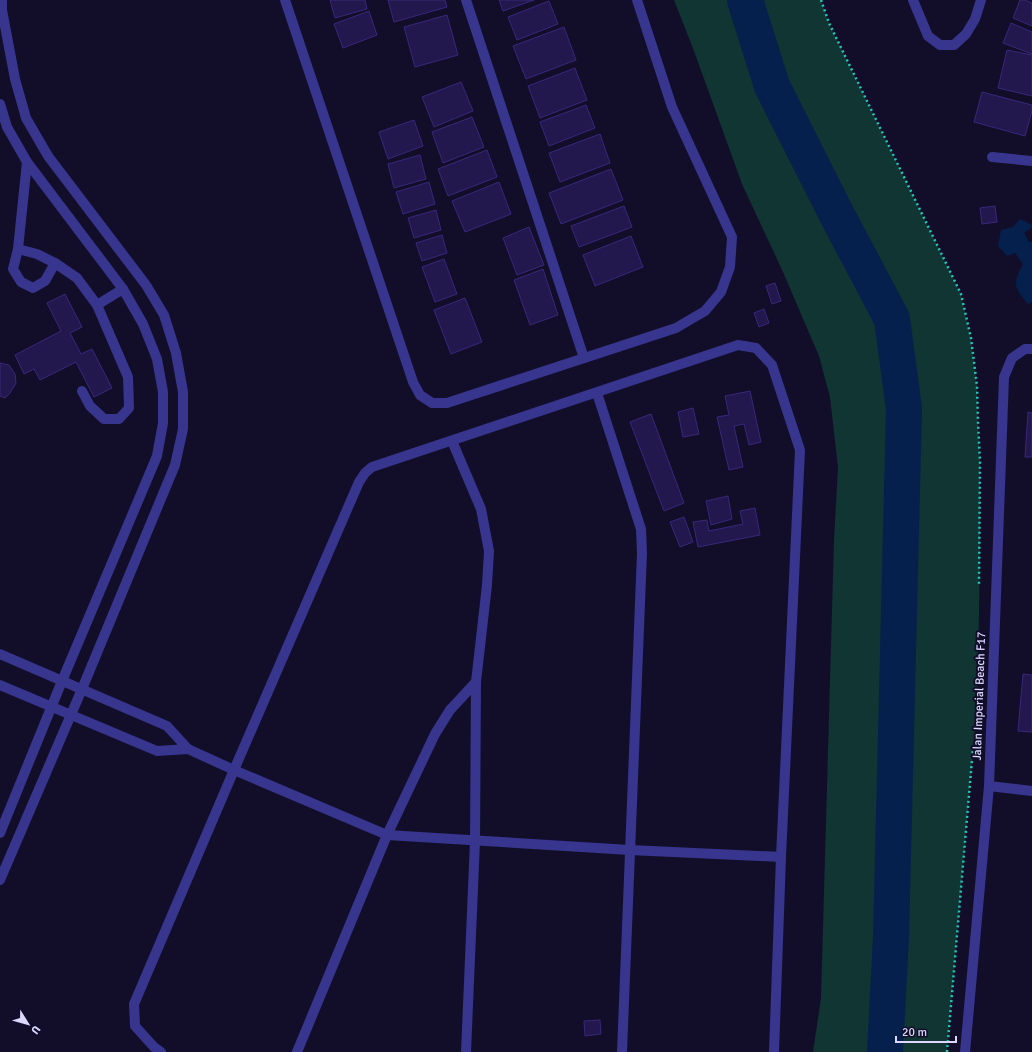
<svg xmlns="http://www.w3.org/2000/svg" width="1032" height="1052" font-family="Signika,sans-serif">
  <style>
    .green { fill: #103533 }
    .water { fill: #05204c }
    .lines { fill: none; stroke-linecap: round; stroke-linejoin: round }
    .river { stroke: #05204c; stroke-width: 36 }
    .building { fill: #22184d; stroke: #37287b }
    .path { stroke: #24c6ba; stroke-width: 2.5; stroke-dasharray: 2 3; stroke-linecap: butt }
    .service { stroke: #37358d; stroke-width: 10 }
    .minor { stroke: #37358d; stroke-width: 10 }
    .labels { text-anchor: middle; stroke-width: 4; stroke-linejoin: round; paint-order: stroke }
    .street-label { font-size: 12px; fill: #dbd7ff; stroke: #120e2a }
  </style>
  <rect width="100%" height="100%" fill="#120e2a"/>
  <path class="green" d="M 674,0 L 821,0 L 829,23 L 961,294 L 971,338 L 977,386 L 978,422 L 980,462 L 980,546 L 978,675 L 975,728 L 947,1052 L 813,1052 L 821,998 L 834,540 L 838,468 L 830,397 L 819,356 L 783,272 L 742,184 L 694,51 Z"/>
  <path class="water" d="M 1020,219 L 1032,225 L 1032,227 L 1024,233 L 1029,242 L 1032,242 L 1032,302 L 1028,304 C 1013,287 1013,283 1023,264 L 1015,253 L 1007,256 L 998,246 L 1001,230 L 1013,227 Z"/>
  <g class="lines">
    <path class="river" d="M 745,0 L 772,86 L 836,213 L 892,319 L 904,409 L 891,937 L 885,1052"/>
  </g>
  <g class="building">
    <path d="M 330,0 L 365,0 L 367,9 L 335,18 Z"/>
    <path d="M 388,0 L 445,0 L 447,7 L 394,22 Z"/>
    <path d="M 499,0 L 534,0 L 503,11 Z"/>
    <path d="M 1020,0 L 1025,0 L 1032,3 L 1032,26 L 1013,18 Z"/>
    <path d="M 549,1 L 558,24 L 517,40 L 508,17 Z"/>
    <path d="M 369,11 L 377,35 L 343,48 L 334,24 Z"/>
    <path d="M 447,15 L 458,55 L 415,67 L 404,27 Z"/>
    <path d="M 1011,23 L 1032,32 L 1032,54 L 1003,43 Z"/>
    <path d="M 564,27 L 576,60 L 526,79 L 513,46 Z"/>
    <path d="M 1007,50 L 1032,55 L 1032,96 L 998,88 Z"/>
    <path d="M 575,68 L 587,100 L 540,118 L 528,86 Z"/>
    <path d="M 461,82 L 473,111 L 434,127 L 422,97 Z"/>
    <path d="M 982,92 L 1032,105 L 1032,111 L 1025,136 L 974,122 Z"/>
    <path d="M 586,105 L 595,128 L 549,146 L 540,122 Z"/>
    <path d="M 472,117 L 484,147 L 443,163 L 432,132 Z"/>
    <path d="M 414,120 L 423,146 L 388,159 L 379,132 Z"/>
    <path d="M 600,134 L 610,163 L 560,182 L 549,153 Z"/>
    <path d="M 487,150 L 497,177 L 448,196 L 438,169 Z"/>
    <path d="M 420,155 L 426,179 L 394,188 L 388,164 Z"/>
    <path d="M 611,169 L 623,200 L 561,224 L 549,193 Z"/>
    <path d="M 429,182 L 435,204 L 403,214 L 396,192 Z"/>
    <path d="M 499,182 L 511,214 L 465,232 L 452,201 Z"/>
    <path d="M 624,206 L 632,227 L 579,247 L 571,226 Z"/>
    <path d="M 995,206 L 997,222 L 982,224 L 980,208 Z"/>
    <path d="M 436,210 L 441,230 L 414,238 L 408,218 Z"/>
    <path d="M 529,227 L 544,265 L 517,275 L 503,238 Z"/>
    <path d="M 442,235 L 447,253 L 422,261 L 416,243 Z"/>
    <path d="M 631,236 L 643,267 L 595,286 L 583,255 Z"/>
    <path d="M 444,259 L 457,294 L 435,302 L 422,267 Z"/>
    <path d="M 543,269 L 558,315 L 530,325 L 514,280 Z"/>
    <path d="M 775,283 L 781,301 L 772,304 L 766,286 Z"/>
    <path d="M 65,294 L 82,327 L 70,333 L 81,354 L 92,349 L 112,388 L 94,397 L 76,362 L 40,380 L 34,369 L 24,374 L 15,355 L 61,331 L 47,303 Z"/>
    <path d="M 465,298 L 482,342 L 451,354 L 434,310 Z"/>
    <path d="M 764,309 L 769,323 L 759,327 L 754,313 Z"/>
    <path d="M 0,363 L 9,365 L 15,374 L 16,383 L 10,393 L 5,398 L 0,396 Z"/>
    <path d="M 750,391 L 761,442 L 749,445 L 744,424 L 734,426 L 743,467 L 729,470 L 717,417 L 729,415 L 725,396 Z"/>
    <path d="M 693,408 L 699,434 L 683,437 L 678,412 Z"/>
    <path d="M 1028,412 L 1032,413 L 1032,457 L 1025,457 Z"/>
    <path d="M 651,414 L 684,503 L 664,511 L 630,422 Z"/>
    <path d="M 728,496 L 732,519 L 711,525 L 706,501 Z"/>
    <path d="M 755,508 L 760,535 L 698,547 L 693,522 L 707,520 L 709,531 L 743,524 L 740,511 Z"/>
    <path d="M 684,517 L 693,542 L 680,547 L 670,522 Z"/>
    <path d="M 1023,674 L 1032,675 L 1032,732 L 1018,731 Z"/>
    <path d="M 600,1020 L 601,1034 L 585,1036 L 584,1021 Z"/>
  </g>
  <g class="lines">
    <g class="path">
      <path d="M 821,0 L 829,23 L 961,294 L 971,338 L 977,386 L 978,422 L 980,462 L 979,585"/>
      <path d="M 947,1052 L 973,748"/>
    </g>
    <g class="service">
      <path d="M 992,157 L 1032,161"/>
      <path d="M 27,162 L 18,249 L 37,254 L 55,263 L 77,278 L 97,305 L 128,377 L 129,408 L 119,419 L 104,419 L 90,406 L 82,391"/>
      <path d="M 18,249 L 13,269 L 21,282 L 33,288 L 45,281 L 55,263"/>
      <path d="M 97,305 L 123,289"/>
    </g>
    <g class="minor">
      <path d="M 285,0 L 413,382 L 420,395 L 432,403 L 447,403 L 676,328 L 705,311 L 721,292 L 730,267 L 732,237 L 672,107 L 637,0"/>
      <path d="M 466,0 L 584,358"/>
      <path d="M 913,0 L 928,36 L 940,45 L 954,45 L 966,34 L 975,19 L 981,0"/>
      <path d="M 0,104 L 7,127 L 27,162 L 123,289 L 143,324 L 157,359 L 163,392 L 163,423 L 157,456 L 62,681 L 0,833"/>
      <path d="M 597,393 L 641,529 L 642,553 L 622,1052"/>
      <path d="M 452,441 L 481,509 L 489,551 L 487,585 L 476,682 L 475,841 L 466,1052"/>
      <path d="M 0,654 L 167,726 L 188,749 L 157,751 L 0,685"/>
      <path d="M 989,786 L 1032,791"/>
      <path d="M 0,880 L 82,689 L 175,465 L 183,429 L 183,392 L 176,353 L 164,315 L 146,285 L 48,156 L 26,118 L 15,79 L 2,10 L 2,0"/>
      <path d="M 161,1052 L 154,1047 L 135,1026 L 134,1004 L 234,770 L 188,749"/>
      <path d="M 297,1052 L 387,835 L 435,734 L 450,710 L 476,682"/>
      <path d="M 774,1052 L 781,857 L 800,450 L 772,365 L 756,348 L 738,345 L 372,467 L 365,473 L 359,482 L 234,770 L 387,835 L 630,850 L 781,857"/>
      <path d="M 965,1052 L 989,786 L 1004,377 L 1012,358 L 1025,349 L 1032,349"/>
    </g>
  </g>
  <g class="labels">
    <g class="street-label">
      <text transform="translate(979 696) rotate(-88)" y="4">Jalan Imperial Beach F17</text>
    </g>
  </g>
  <g transform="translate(28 1024) rotate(127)" stroke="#120e2a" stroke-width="3" paint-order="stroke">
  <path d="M0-3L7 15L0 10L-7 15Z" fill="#dbd7ff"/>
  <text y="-6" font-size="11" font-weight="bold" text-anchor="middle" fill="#dbd7ff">U</text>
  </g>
  <path d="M896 1036v6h60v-6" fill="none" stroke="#dbd7ff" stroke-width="2"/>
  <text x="902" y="1036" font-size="12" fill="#dbd7ff" stroke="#120e2a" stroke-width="3" paint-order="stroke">20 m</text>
</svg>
